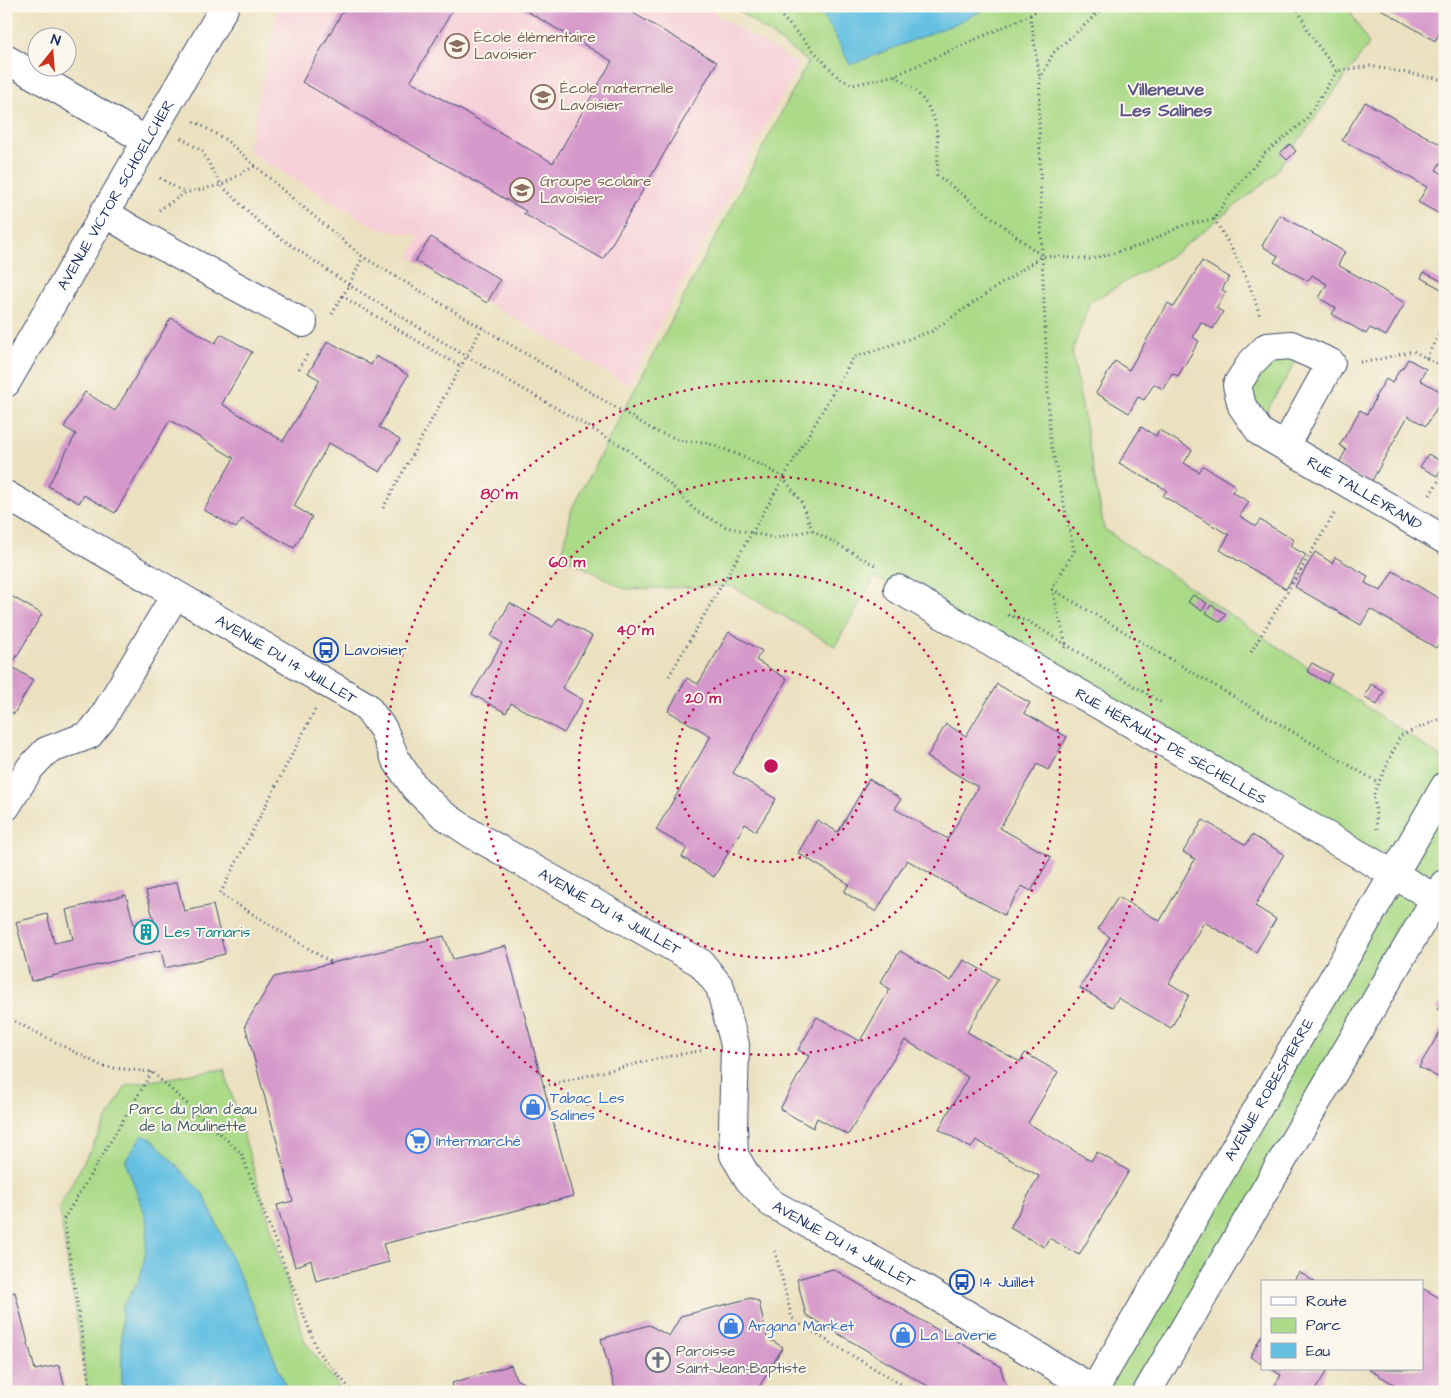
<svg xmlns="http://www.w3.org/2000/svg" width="1451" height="1398" font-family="'Architects Daughter',sans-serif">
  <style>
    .built { fill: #f6cfd8 }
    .green { fill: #abda88; stroke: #638473 }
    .water { fill: #65c0e2; stroke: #4078a0 }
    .building { fill: #d598ca }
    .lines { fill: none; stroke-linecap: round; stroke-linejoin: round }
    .minor-casing { stroke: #3a4a6d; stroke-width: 30 }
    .path { stroke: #3a4a6d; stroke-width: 3; stroke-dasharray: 1 4; stroke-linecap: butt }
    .minor { stroke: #fff; stroke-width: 28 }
    .ring { fill: none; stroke: #c2185b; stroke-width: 2.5; stroke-dasharray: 2.5 5 }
    .labels { text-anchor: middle; stroke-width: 4; stroke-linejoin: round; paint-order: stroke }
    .education-label { font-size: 15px; fill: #785e54; stroke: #fbf7ec; text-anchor: start }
    .street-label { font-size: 15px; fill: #1b2f5e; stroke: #fbf7ec }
    .transit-label { font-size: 15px; fill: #164399; stroke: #fbf7ec; text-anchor: start }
    .culture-label { font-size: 15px; fill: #0d838f; stroke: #fbf7ec; text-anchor: start }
    .shop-label { font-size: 15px; fill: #366cbe; stroke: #fbf7ec; text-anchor: start }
    .park-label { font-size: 15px; fill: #3f5a68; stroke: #fbf7ec }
    .worship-label { font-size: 15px; fill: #5b616d; stroke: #fbf7ec; text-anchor: start }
    .quarter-label { font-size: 18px; font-weight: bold; fill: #5c5484; stroke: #fbf7ec }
    .centre { fill: #c2185b; stroke: #fbf7ec; stroke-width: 2.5 }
    .ring-label { font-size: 15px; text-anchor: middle; font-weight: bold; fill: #c2185b; stroke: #fbf7ec; stroke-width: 4; stroke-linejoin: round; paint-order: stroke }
  </style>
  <rect width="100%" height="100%" fill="#fbf7ec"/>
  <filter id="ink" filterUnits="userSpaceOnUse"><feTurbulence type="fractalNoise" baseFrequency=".02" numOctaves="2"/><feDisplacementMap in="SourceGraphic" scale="10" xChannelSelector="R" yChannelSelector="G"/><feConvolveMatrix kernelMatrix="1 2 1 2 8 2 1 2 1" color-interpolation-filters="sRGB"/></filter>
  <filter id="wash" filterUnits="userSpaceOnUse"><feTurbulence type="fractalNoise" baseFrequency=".0096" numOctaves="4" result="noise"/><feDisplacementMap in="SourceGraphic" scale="20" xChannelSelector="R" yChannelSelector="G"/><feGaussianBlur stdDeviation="1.12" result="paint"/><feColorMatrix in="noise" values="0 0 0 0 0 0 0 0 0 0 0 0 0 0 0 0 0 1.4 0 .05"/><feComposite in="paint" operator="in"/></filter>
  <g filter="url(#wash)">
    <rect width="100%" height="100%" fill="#ebe1c0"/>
    <path class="built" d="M 278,6 L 702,6 L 799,64 L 628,385 L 409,257 L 420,236 L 379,229 L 248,152 Z"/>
    <g class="green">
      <path d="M 732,6 L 1347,6 L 1369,44 L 1272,177 L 1174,254 L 1090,302 L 1072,351 L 1104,529 L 1445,760 L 1445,883 L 1147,1392 L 1093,1392 L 1398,866 L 875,577 L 835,646 L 731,586 L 625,589 L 562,556 L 572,508 L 808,62 Z"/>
      <path d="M 1303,350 L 1257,427 L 1242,406 L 1251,363 Z"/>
      <path d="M 224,1069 L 305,1342 L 343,1392 L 288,1392 L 252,1304 L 230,1255 L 142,1135 L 126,1160 L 127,1166 L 143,1209 L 148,1225 L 145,1257 L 141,1274 L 139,1280 L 122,1308 L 122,1392 L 88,1392 L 59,1207 L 126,1085 Z"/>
    </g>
    <g class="water">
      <path d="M 814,6 L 992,6 L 952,25 L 850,65 C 840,45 830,22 814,6 Z"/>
      <path d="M 142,1135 L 152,1139 L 204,1195 L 252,1304 L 288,1392 L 122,1392 L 122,1308 L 139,1280 L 141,1274 L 145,1256 L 148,1225 L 143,1209 L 127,1166 L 126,1160 Z"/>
    </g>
    <g id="blocks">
      <g class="building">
        <path d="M 346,6 L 455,6 L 411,81 L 553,163 L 612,61 L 518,6 L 621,6 L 717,62 L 603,259 L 524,214 L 526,211 L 302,82 Z"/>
        <path d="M 1380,6 L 1445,6 L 1445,24 L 1435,41 L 1379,8 Z"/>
        <path d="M 1365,102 L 1445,147 L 1445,155 L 1436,170 L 1445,175 L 1445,217 L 1418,202 L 1427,187 L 1342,140 Z"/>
        <path d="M 1290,144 L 1296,151 L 1287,160 L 1280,153 Z"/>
        <path d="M 1280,215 L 1345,252 L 1338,265 L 1405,303 L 1386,336 L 1370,328 L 1366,334 L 1332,314 L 1336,308 L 1319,298 L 1327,284 L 1312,275 L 1308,281 L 1274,262 L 1278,256 L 1262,246 Z"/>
        <path d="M 431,237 L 500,280 L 487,303 L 415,261 Z"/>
        <path d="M 1202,261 L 1229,277 L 1222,290 L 1226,292 L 1216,308 L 1223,312 L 1213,329 L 1201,322 L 1193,337 L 1199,341 L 1178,376 L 1172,373 L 1163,389 L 1154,384 L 1144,400 L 1138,397 L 1129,413 L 1096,393 L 1115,361 L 1129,370 L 1168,303 L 1174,307 Z"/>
        <path d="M 1424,272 L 1445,283 L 1445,291 L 1421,278 Z"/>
        <path d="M 171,318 L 215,343 L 221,334 L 252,352 L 222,404 L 283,441 L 320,380 L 308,373 L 328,341 L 371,365 L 376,356 L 408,375 L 379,427 L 400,440 L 380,472 L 329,443 L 294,506 L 312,517 L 294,548 L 242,519 L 236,528 L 204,510 L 234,458 L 170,420 L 115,513 L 84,495 L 79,503 L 48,486 L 76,434 L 64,427 L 85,392 L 115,411 Z"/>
        <path d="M 1408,359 L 1426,369 L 1420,380 L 1445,394 L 1426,426 L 1408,416 L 1370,484 L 1338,465 L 1346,450 L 1340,445 L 1360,410 L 1367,414 L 1376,398 L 1375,397 L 1386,379 L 1392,383 L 1400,369 L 1402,369 Z"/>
        <path d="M 1141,427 L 1156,436 L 1159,430 L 1192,450 L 1184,463 L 1199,472 L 1203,466 L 1236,486 L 1232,492 L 1249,502 L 1240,516 L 1256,526 L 1260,520 L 1294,540 L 1290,546 L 1306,555 L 1286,589 L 1220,550 L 1229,535 L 1163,496 L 1167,490 L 1119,463 Z"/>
        <path d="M 1428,454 L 1444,463 L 1437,476 L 1420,467 Z"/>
        <path d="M 1315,552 L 1332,563 L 1335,557 L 1368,576 L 1365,583 L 1381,591 L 1393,571 L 1445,602 L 1445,633 L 1436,648 L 1370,609 L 1361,625 L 1295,587 Z"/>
        <path d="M 1193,595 L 1207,603 L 1202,611 L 1188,602 Z"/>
        <path d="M 11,596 L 42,614 L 11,666 L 33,680 L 14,714 L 6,709 L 6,604 Z"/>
        <path d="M 510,603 L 553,627 L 559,618 L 592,636 L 562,688 L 583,700 L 564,733 L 511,703 L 506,713 L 472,694 L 502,643 L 491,636 Z"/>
        <path d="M 1211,605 L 1226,614 L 1221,622 L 1206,613 Z"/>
        <path d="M 729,632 L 762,651 L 756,660 L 787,679 L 733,773 L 776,799 L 756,831 L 745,824 L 714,877 L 682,857 L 687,848 L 656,830 L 711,736 L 668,711 L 687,678 L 698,684 Z"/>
        <path d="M 1312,663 L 1332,674 L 1327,683 L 1307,671 Z"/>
        <path d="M 997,684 L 1030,703 L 1024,713 L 1067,737 L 1048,770 L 1037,764 L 1000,828 L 1051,857 L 1031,891 L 1022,886 L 1004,915 L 907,860 L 876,912 L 844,892 L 849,884 L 798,853 L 817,820 L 838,832 L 869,779 L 901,799 L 895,809 L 948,839 L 978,787 L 927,757 L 946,724 L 966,736 Z"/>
        <path d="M 1371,684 L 1384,692 L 1377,705 L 1364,697 Z"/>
        <path d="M 1203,820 L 1246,845 L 1252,835 L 1284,854 L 1255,906 L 1276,919 L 1256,952 L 1204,922 L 1169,983 L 1189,995 L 1171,1028 L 1118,998 L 1112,1007 L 1080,988 L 1110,937 L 1098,929 L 1118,897 L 1160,921 L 1195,859 L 1183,852 Z"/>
        <path d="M 177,882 L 184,911 L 213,905 L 225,954 L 165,968 L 161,950 L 31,981 L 16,922 L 47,914 L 54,943 L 73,939 L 66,910 L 126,895 L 134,925 L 154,921 L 146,891 Z"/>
        <path d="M 444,936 L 453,959 L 506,946 L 573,1196 L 383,1244 L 389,1262 L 316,1281 L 311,1260 L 295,1267 L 277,1205 L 293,1201 L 245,1025 L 274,977 Z"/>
        <path d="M 900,951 L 951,981 L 964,960 L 998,979 L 967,1032 L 1020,1062 L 1025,1053 L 1058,1072 L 1028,1123 L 1091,1161 L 1097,1152 L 1129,1171 L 1079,1255 L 1049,1238 L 1044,1247 L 1010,1228 L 1039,1176 L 976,1140 L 971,1148 L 939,1129 L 968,1077 L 905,1040 L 848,1135 L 817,1118 L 813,1128 L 780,1109 L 809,1056 L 798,1050 L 817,1017 L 860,1041 L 890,989 L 880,983 Z"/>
        <path d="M 1445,994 L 1445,1013 L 1437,1009 Z"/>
        <path d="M 1445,1023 L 1445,1081 L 1419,1067 Z"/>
        <path d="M 833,1269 L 1000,1366 L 1008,1392 L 938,1392 L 806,1315 L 797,1279 Z"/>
        <path d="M 1299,1272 L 1315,1282 L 1293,1282 Z"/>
        <path d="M 1422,1288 L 1445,1301 L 1444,1392 L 1400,1392 L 1402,1389 L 1368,1369 L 1422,1369 Z"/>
        <path d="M 15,1292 L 35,1370 L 59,1365 L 66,1392 L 6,1392 L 6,1294 Z"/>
        <path d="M 751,1298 L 759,1302 L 767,1338 L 783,1347 L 756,1392 L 616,1392 L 601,1339 L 649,1325 L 669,1336 L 681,1316 Z"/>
        <path d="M 1262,1335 L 1262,1364 L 1250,1357 Z"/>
        <path d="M 511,1365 L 516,1379 L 540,1392 L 454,1392 L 452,1383 Z"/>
        <path d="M 1271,1369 L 1328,1369 L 1314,1392 L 1288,1392 L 1275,1385 L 1281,1375 Z"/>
      </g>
    </g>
  </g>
  <g filter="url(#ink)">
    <use href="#blocks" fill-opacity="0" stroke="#3a4a6d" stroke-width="1"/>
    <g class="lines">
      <defs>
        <g id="minor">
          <path d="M 6,59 L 147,141"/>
          <path d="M 104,212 L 131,229 L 303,323"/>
          <path id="s1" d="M 6,383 L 225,6"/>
          <path id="s2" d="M 1285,446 L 1331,363 L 1291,345 L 1267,347 L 1251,363 L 1237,385 L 1242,406 L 1260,432 L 1445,540"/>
          <path id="s3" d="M 6,495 L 366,706 L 383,729 L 396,760 L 415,788 L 442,814 L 472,834 L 701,963 L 720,987 L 735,1045 L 733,1127 L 734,1155 L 749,1180 L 771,1203 L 917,1285 L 1098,1392"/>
          <path id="s4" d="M 898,589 L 1445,904"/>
          <path d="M 6,807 L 30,768 L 46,751 L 89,735 L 102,719 L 175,595"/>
          <path id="s5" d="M 1093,1392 L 1445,786"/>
          <path d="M 1147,1392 L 1444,884"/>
        </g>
      </defs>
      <use href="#minor" class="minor-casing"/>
      <g class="path">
        <path d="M 772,6 L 838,77 L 853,85 L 896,75 L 1030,15 L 1040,79"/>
        <path d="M 1296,6 L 1310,35 L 1337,71 L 1370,66 L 1445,80"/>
        <path d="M 1030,15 L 1043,6"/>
        <path d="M 1092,19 L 1096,6"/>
        <path d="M 1337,71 L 1305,121 L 1264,154 L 1229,196 L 1214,219 L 1184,225 L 1139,246 L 1091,259 L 1042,256 L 1050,439 L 1074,551 L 1052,589 L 1379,783"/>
        <path d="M 896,75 C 902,82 911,86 917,93 C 942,118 938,143 937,175 L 1042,256 L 1039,117 L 1040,79 L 1053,53 L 1106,6"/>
        <path d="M 194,121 L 226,140 L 285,192 L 363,257 L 657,432 L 684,441 L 704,442 L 732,452 L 763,466 L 783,477 L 802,503 L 812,530"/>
        <path d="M 181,138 L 202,151 L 221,185 L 262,225 L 349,285 L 466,356 L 627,449 L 674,488 L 696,511 L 726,527 L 775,538 L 812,530 L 878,567"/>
        <path d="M 160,178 L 185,193"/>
        <path d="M 159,210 L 185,193 L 221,185 L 255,166"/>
        <path d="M 1214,219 C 1233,249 1251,282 1260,317"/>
        <path d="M 342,296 L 461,367"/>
        <path d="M 332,314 L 349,285 L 363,257"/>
        <path d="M 1426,358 L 1445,324"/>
        <path d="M 1360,362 L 1372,361 L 1413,351 L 1445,368"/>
        <path d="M 299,369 L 308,353"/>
        <path d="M 1430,495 L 1445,470"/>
        <path d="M 383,508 L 482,328"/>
        <path d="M 1052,589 L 1066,644 L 1063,651"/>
        <path d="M 1008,615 L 1029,622 L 1162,703"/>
        <path d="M 1251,652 L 1336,511"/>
        <path d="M 669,676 L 853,358 L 932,331 L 1042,256"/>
        <path d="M 315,710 L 220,894 L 332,963"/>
        <path d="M 1377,829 L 1374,793 L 1400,736 L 1440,719 L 1445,710"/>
        <path d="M 6,1017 L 104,1067 L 152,1072 L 241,1153 L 318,1352 L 353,1392"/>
        <path d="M 544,1086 L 664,1057 L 705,1050"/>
        <path d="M 775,1251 L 792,1318 L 804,1327 L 914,1392"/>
        <path d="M 91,1392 L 64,1219 L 152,1072"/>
      </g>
      <use href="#minor" class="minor"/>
    </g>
  </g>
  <g class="ring">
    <circle cx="771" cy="766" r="96"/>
    <circle cx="771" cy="766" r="192"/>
    <circle cx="771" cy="766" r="289"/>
    <circle cx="771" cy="766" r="385"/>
  </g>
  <defs>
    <symbol id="school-ring" viewBox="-11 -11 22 22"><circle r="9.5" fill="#fbf7ec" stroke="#8d6e63" stroke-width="1.5"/><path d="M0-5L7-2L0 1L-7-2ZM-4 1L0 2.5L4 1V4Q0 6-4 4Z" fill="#8d6e63"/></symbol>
    <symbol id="bus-ring" viewBox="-11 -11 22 22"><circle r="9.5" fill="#fbf7ec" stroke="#1a4fb4" stroke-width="1.5"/><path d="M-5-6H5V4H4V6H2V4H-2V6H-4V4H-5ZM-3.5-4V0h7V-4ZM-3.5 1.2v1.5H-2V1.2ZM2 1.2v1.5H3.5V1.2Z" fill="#1a4fb4"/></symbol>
    <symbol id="building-ring" viewBox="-11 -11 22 22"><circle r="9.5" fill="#fbf7ec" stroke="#0f9aa8" stroke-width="1.5"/><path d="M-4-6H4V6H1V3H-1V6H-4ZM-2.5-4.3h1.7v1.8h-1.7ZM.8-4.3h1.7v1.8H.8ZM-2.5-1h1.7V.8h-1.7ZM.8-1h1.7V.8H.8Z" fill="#0f9aa8"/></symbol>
    <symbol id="shop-ring" viewBox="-11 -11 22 22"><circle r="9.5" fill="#fbf7ec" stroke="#3f7fe0" stroke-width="1.5"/><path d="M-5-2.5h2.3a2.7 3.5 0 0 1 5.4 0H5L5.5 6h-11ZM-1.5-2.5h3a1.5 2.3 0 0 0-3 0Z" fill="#3f7fe0"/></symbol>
    <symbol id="supermarket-ring" viewBox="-11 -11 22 22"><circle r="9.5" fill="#fbf7ec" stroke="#3f7fe0" stroke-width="1.5"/><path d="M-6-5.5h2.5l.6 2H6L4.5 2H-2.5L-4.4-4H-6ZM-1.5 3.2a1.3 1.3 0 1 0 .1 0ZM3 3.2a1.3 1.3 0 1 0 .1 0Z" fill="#3f7fe0"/></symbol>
    <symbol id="church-ring" viewBox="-11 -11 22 22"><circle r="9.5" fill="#fbf7ec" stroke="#6b7280" stroke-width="1.5"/><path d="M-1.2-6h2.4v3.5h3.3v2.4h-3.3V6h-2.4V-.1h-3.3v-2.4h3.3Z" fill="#6b7280"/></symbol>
  </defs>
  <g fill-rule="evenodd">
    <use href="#school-ring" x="443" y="32" width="28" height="28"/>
    <use href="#school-ring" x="529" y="83" width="28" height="28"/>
    <use href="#school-ring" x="508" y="176" width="28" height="28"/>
    <use href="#bus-ring" x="312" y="636" width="28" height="28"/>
    <use href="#building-ring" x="132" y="918" width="28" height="28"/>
    <use href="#shop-ring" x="519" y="1093" width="28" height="28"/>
    <use href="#supermarket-ring" x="404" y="1127" width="28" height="28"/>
    <use href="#bus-ring" x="948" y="1268" width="28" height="28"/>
    <use href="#shop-ring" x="717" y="1312" width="28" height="28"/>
    <use href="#shop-ring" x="889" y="1321" width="28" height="28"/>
    <use href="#church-ring" x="644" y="1346" width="28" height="28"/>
  </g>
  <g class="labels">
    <g class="education-label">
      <text x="474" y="42">École élémentaire<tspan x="474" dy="17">Lavoisier</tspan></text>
      <text x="560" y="93">École maternelle<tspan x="560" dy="17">Lavoisier</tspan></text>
      <text x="540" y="186">Groupe scolaire<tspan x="540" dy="17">Lavoisier</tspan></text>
    </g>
    <g class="street-label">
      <text dy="5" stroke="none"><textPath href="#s1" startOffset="218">AVENUE VICTOR SCHOELCHER</textPath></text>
      <text dy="5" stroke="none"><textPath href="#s2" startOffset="386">RUE TALLEYRAND</textPath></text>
      <text dy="5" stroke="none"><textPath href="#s3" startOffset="325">AVENUE DU 14 JUILLET</textPath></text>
      <text dy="5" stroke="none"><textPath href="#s4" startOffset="315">RUE HÉRAULT DE SÉCHELLES</textPath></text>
      <text dy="5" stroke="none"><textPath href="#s3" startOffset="745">AVENUE DU 14 JUILLET</textPath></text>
      <text dy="5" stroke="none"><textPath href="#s5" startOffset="350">AVENUE ROBESPIERRE</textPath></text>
      <text dy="5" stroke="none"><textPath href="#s3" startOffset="1195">AVENUE DU 14 JUILLET</textPath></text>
    </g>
    <g class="transit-label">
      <text x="344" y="655">Lavoisier</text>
      <text x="980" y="1287">14 Juillet</text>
    </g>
    <g class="culture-label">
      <text x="164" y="937">Les Tamaris</text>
    </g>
    <g class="shop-label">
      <text x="550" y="1103">Tabac Les<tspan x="550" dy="17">Salines</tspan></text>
      <text x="436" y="1146">Intermarché</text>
      <text x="748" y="1331">Argana Market</text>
      <text x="920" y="1340">La Laverie</text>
    </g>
    <g class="park-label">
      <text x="193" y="1114">Parc du plan d'eau<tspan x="193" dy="17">de la Moulinette</tspan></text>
    </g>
    <g class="worship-label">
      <text x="676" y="1356">Paroisse<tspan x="676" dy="17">Saint-Jean-Baptiste</tspan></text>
    </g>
    <g class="quarter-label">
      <text x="1166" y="95">Villeneuve<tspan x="1166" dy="21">Les Salines</tspan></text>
    </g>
  </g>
  <circle cx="771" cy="766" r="8" class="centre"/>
  <g class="ring-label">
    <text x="499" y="499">80 m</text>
    <text x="567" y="567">60 m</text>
    <text x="635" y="635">40 m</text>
    <text x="703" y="703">20 m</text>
  </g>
  <rect width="1451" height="1398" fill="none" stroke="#fbf7ec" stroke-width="25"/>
  <rect x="1261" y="1280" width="162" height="90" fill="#fbf7ec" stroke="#a1a7b3"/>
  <rect x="1271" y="1297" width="25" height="8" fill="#ffffff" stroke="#a1a7b3"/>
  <text x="1306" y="1306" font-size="15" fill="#1b2f5e">Route</text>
  <rect x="1271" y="1318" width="25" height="15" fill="#abda88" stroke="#a1a7b3"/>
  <text x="1306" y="1330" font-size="15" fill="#1b2f5e">Parc</text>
  <rect x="1271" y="1343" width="25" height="15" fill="#65c0e2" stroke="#a1a7b3"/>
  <text x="1306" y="1356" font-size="15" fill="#1b2f5e">Eau</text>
  <g transform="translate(52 52) rotate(17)"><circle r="24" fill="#fbf7ec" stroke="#a1a7b3"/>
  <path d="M0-4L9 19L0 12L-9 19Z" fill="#c8321e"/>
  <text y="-8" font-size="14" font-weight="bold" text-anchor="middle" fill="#1b2f5e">N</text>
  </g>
</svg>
